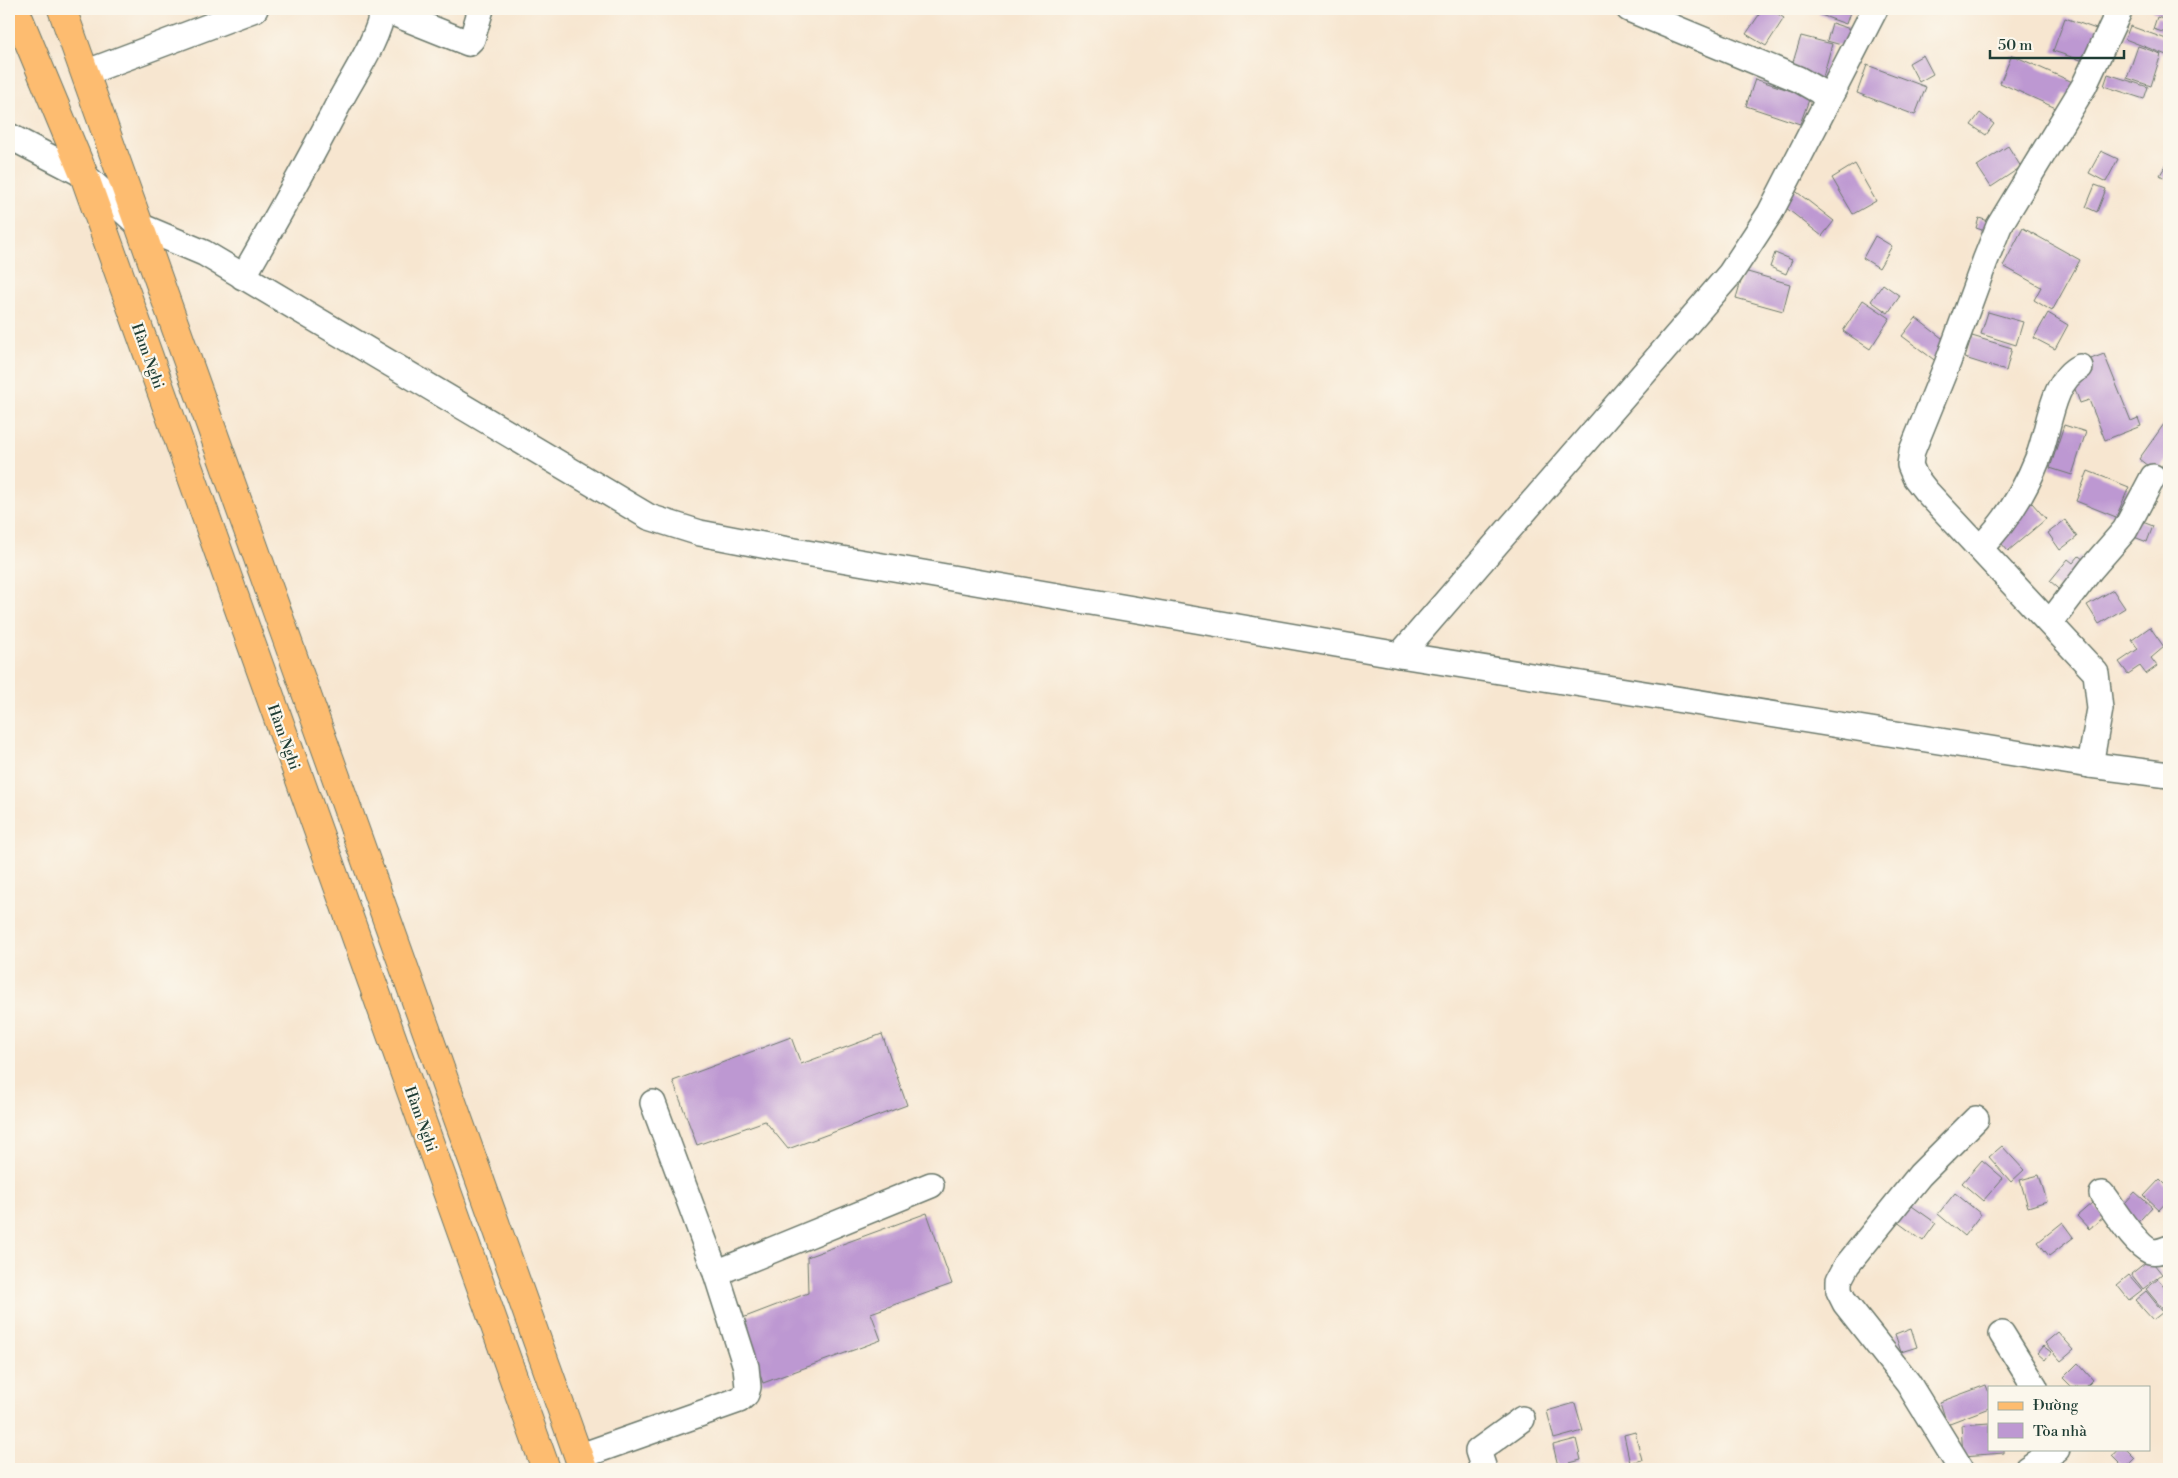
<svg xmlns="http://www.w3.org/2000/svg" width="2178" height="1478" font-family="'Libre Bodoni',serif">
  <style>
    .building { fill: #bd98d2 }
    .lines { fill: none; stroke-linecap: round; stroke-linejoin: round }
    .minor-casing { stroke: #6b786b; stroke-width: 28 }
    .major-casing { stroke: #6b786b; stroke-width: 30 }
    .minor { stroke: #fff; stroke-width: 25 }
    .major { stroke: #fdbc6f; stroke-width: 28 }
    .labels { text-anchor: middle; stroke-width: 4.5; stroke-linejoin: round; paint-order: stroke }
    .street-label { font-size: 15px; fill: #1f3d34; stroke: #fbf7ec }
  </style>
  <rect width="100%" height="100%" fill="#fbf7ec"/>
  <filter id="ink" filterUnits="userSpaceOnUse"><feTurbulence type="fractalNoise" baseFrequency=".02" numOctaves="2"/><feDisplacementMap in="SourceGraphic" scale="10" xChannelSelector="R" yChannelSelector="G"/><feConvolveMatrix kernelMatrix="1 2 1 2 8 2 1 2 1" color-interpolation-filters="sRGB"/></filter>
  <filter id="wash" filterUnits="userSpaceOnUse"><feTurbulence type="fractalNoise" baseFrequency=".0096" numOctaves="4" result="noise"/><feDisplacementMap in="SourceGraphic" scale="20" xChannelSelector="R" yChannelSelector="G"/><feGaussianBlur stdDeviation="1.12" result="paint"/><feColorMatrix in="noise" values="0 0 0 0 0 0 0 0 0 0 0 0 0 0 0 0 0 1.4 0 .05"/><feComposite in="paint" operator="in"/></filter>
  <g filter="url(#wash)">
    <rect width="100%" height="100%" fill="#f7e6d0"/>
    <g id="blocks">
      <g class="building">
        <path d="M 1763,9 L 1770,9 L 1784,18 L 1766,46 L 1746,34 Z"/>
        <path d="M 1776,9 L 1790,9 L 1788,14 Z"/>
        <path d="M 1820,9 L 1851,9 L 1846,24 L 1818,14 Z"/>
        <path d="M 2153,9 L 2169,9 L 2169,16 L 2152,11 Z"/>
        <path d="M 2157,17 L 2169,21 L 2169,34 L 2153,29 Z"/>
        <path d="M 2065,18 L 2099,30 L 2087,62 L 2053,51 Z"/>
        <path d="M 1832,23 L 1850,29 L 1845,46 L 1827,41 Z"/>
        <path d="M 2130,26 L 2169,40 L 2169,56 L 2125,39 Z"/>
        <path d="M 1801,36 L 1832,44 L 1822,81 L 1790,72 Z"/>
        <path d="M 2138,46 L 2161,54 L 2151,86 L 2127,78 Z"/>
        <path d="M 1923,55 L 1933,74 L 1919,82 L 1909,63 Z"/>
        <path d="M 2012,55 L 2077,84 L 2071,97 L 2064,94 L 2058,109 L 2000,83 Z"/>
        <path d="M 1867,65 L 1926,87 L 1915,115 L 1857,93 Z"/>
        <path d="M 2108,74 L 2148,87 L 2144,99 L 2104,86 Z"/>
        <path d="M 1755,79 L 1810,97 L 1800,124 L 1746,106 Z"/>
        <path d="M 1980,113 L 1994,124 L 1986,135 L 1971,125 Z"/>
        <path d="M 2008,146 L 2021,167 L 1991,187 L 1977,166 Z"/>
        <path d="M 2101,151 L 2118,159 L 2106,182 L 2089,173 Z"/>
        <path d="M 2169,160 L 2169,181 L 2160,175 Z"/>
        <path d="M 1855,164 L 1876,201 L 1853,214 L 1832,178 Z"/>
        <path d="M 2095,185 L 2106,189 L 2097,212 L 2086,207 Z"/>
        <path d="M 1793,189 L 1834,221 L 1822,236 L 1781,204 Z"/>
        <path d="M 1979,218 L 1998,224 L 1994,234 L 1976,228 Z"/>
        <path d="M 2023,228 L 2080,260 L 2052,311 L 2034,300 L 2041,287 L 2003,266 Z"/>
        <path d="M 1875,236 L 1892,246 L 1879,268 L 1863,258 Z"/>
        <path d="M 1775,253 L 1792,260 L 1786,274 L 1770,267 Z"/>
        <path d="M 1744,271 L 1790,284 L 1783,311 L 1736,298 Z"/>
        <path d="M 1883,284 L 1900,296 L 1888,313 L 1871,301 Z"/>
        <path d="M 1863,300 L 1890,318 L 1870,349 L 1843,331 Z"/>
        <path d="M 1988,312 L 2023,322 L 2016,345 L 1981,334 Z"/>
        <path d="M 2048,313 L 2068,325 L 2055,349 L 2034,338 Z"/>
        <path d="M 1916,318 L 1951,345 L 1937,362 L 1902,336 Z"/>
        <path d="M 1972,336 L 2012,348 L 2006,371 L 1965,358 Z"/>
        <path d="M 2104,354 L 2131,421 L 2138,418 L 2141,426 L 2105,440 L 2089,400 L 2080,403 L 2072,381 L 2093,372 L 2088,360 Z"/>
        <path d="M 2169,417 L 2169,456 L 2157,473 L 2139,459 Z"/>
        <path d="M 2064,425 L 2086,432 L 2072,475 L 2050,468 Z"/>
        <path d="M 2088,471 L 2129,487 L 2116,517 L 2076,501 Z"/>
        <path d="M 2169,474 L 2169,490 L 2161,481 Z"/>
        <path d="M 2032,503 L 2046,519 L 2008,551 L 1994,535 Z"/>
        <path d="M 2135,519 L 2153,526 L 2147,542 L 2129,535 Z"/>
        <path d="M 2065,520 L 2077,537 L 2060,550 L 2048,533 Z"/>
        <path d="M 2079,556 L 2089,564 L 2064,593 L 2050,581 L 2068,559 L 2073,563 Z"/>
        <path d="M 2113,590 L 2125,608 L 2099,624 L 2087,605 Z"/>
        <path d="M 2150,627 L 2164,647 L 2151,658 L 2157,666 L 2146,674 L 2140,666 L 2128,674 L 2119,662 L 2138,649 L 2132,640 Z"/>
        <path d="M 882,1034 L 907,1105 L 788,1149 L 765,1121 L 697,1145 L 673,1081 L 791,1037 L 801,1064 Z"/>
        <path d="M 2002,1146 L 2024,1170 L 2011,1182 L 1989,1157 Z"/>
        <path d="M 1982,1160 L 2003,1178 L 1983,1201 L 1962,1183 Z"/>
        <path d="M 2039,1175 L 2047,1201 L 2028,1207 L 2020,1180 Z"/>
        <path d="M 2160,1179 L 2169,1188 L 2169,1199 L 2159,1210 L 2144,1196 Z"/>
        <path d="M 2135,1192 L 2152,1207 L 2131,1230 L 2114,1215 Z"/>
        <path d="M 1955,1193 L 1981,1214 L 1964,1236 L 1938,1214 Z"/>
        <path d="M 2092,1203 L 2104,1217 L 2089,1229 L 2077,1216 Z"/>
        <path d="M 1909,1204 L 1936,1223 L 1923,1241 L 1896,1221 Z"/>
        <path d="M 927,1213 L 952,1284 L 871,1313 L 881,1340 L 763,1383 L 740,1319 L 808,1293 L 807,1257 Z"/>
        <path d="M 2063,1222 L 2074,1237 L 2049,1256 L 2038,1242 Z"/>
        <path d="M 2150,1259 L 2162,1274 L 2143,1289 L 2131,1274 Z"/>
        <path d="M 2129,1275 L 2142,1290 L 2129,1300 L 2117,1285 Z"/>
        <path d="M 2158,1279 L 2169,1292 L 2169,1309 L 2165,1312 L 2146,1289 Z"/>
        <path d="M 2146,1291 L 2163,1312 L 2153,1320 L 2135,1300 Z"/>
        <path d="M 1911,1328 L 1917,1347 L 1901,1352 L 1895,1334 Z"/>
        <path d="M 2058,1332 L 2074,1350 L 2061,1361 L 2045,1343 Z"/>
        <path d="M 2043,1346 L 2051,1352 L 2045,1360 L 2037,1353 Z"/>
        <path d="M 2078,1363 L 2093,1380 L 2086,1387 L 2072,1387 L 2063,1378 Z"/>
        <path d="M 1986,1385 L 1989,1393 L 1989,1408 L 1947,1424 L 1940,1402 Z"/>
        <path d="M 1575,1403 L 1583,1431 L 1554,1439 L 1547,1411 Z"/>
        <path d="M 1989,1423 L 1989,1449 L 2004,1449 L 2004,1453 L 1963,1456 L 1961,1425 Z"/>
        <path d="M 1635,1432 L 1642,1460 L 1630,1463 L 1624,1435 Z"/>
        <path d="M 1576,1439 L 1581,1460 L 1558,1466 L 1553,1445 Z"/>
        <path d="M 2118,1449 L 2125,1449 L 2135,1459 L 2125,1469 L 2112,1456 Z"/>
        <path d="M 1585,1464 L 1586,1469 L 1570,1469 Z"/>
      </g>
    </g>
  </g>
  <g filter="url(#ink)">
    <use href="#blocks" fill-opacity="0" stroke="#6b786b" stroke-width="1"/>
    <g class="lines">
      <defs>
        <g id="minor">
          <path d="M 383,9 L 468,43 L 472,39 L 481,9"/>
          <path d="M 1629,9 L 1798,79 L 1819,91 L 1827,99"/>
          <path d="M 85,73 L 255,9"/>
          <path d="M 9,136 L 84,175 L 140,226 L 204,253 L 649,517 L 700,533 L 783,549 L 1400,655 L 2090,765 L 2169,775"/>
          <path d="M 243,277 C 277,218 310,159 341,99 C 356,71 378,40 383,9"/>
          <path d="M 1980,548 C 2005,523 2025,491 2038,458 C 2049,432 2051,380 2080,367"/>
          <path d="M 2050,623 L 2091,569 L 2125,530 L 2153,477"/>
          <path d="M 1400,655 L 1730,274 L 1770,213 L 1875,9"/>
          <path d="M 2090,765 L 2100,709 L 2096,673 L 1926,491 L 1915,477 L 1910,465 L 1912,451 L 1948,362 L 1985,261 L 1999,226 L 2084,86 L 2120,9"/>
          <path d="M 2102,1194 C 2114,1209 2133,1243 2150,1251 C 2156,1253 2164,1250 2169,1248"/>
          <path d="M 716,1273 L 931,1185"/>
          <path d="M 2002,1334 L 2035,1387"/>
          <path d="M 578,1457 L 739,1400 L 746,1394 L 748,1387 L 746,1367 L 716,1273 L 653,1103"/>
          <path d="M 1484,1469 L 1478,1451 L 1522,1419"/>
          <path d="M 1961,1469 L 1908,1383 L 1845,1303 L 1839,1291 L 1839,1280 L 1847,1265 L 1920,1175 L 1976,1119"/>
          <path d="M 2027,1469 L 2057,1449"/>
        </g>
        <g id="major">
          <path d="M 15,9 L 84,175 L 546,1469"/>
          <path d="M 62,9 L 583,1469"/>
        </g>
      </defs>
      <use href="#minor" class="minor-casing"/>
      <use href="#major" class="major-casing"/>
      <use href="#minor" class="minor"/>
      <use href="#major" class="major"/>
    </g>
  </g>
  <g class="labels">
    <g class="street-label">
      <text transform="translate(148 356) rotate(70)" y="5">Hàm Nghi</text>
      <text transform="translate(284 737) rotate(70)" y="5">Hàm Nghi</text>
      <text transform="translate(421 1119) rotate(70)" y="5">Hàm Nghi</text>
    </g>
  </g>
  <rect width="2178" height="1478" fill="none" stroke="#fbf7ec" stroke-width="30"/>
  <rect x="1988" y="1386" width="162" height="65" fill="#fbf7ec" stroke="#a3ada2"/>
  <rect x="1998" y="1402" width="25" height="8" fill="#fdbc6f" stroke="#a3ada2"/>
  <text x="2033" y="1410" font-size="15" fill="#1f3d34">Đường</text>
  <rect x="1998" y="1423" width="25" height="15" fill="#bd98d2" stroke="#a3ada2"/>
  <text x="2033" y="1436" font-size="15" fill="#1f3d34">Tòa nhà</text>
  <path d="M1990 50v8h134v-8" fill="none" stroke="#1f3d34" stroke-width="2.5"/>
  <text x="1998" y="50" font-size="15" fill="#1f3d34" stroke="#fbf7ec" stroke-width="4" paint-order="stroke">50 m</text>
</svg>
